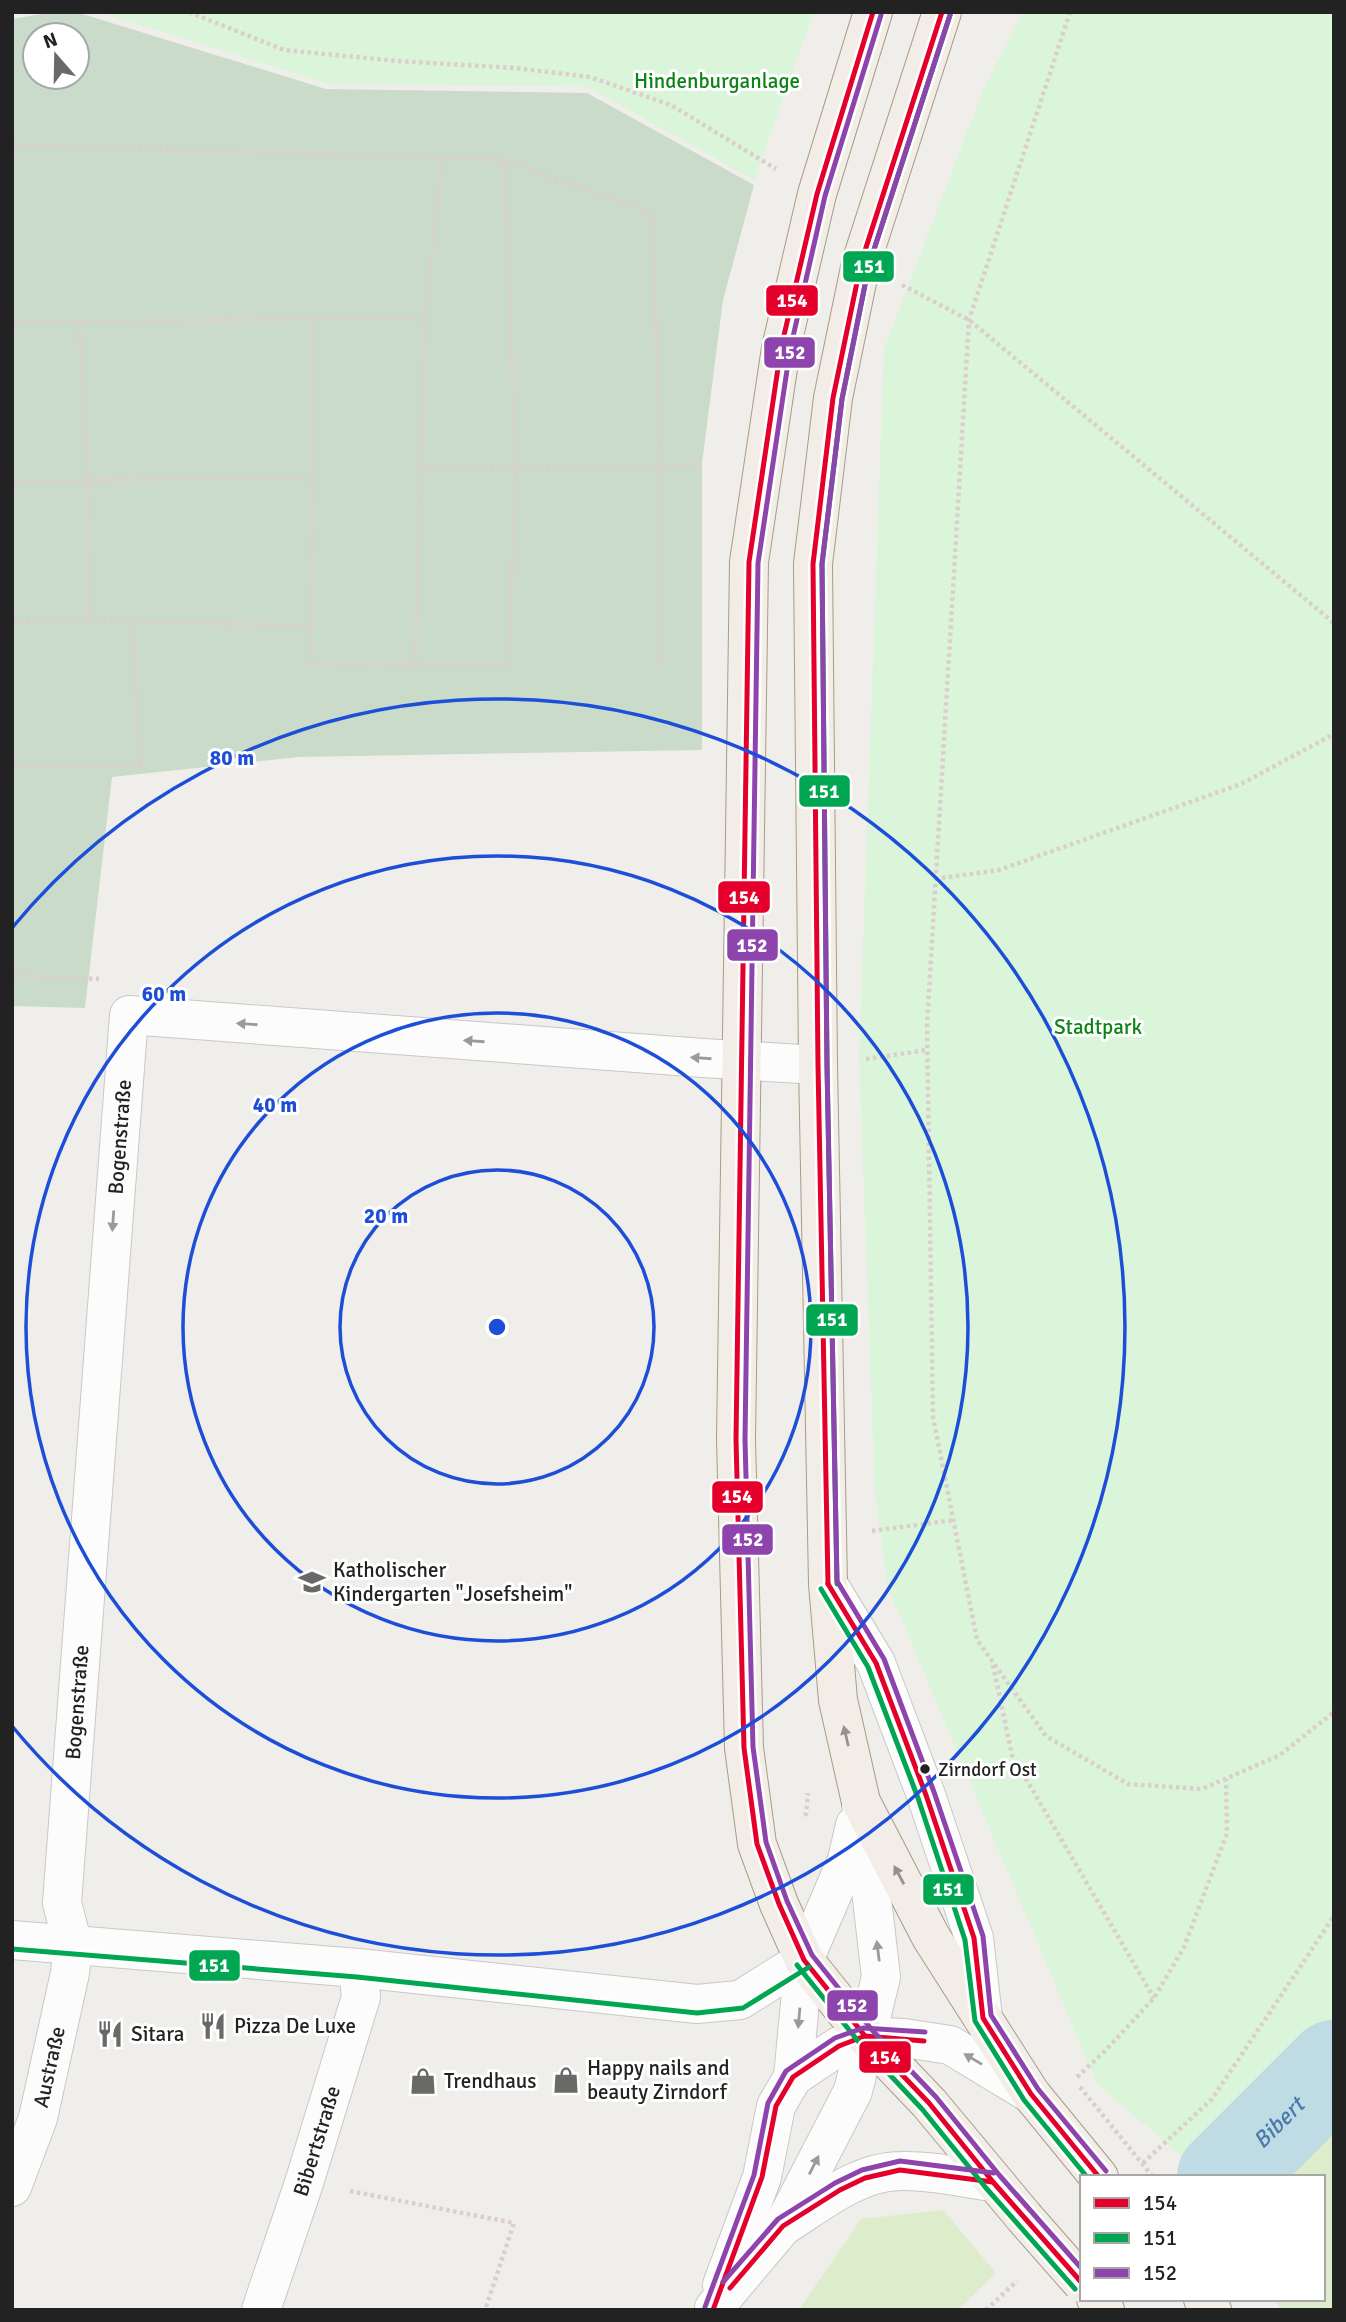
<svg xmlns="http://www.w3.org/2000/svg" width="1346" height="2322" font-family="Signika,sans-serif">
  <style>
    .grass { fill: #ddeccb }
    .cemetery { fill: #cadbca; fill-rule: evenodd }
    .park { fill: #daf5da }
    .lines { fill: none; stroke-linecap: round; stroke-linejoin: round }
    .river { stroke: #bfdbe3; stroke-width: 94 }
    .minor-casing { stroke: #c9c8c7; stroke-width: 40 }
    .major-casing { stroke: #a79c86; stroke-width: 40 }
    .path { stroke: #dccecd; stroke-width: 4.5; stroke-dasharray: 3.5 3.5; stroke-linecap: butt }
    .minor { stroke: #fdfcfc; stroke-width: 38 }
    .major { stroke: #f3ede7; stroke-width: 38 }
    .major-bridge-casing { stroke: #a79c86; stroke-width: 40; stroke-linecap: butt }
    .path-bridge { stroke: #dccecd; stroke-width: 4.5; stroke-dasharray: 3.5 3.5; stroke-linecap: butt }
    .major-bridge { stroke: #f3ede7; stroke-width: 38 }
    .bus-1-casing { stroke: #fff; stroke-width: 10 }
    .bus-2-casing { stroke: #fff; stroke-width: 10 }
    .bus-3-casing { stroke: #fff; stroke-width: 10 }
    .bus-1 { stroke: #e4002b; stroke-width: 5 }
    .bus-2 { stroke: #00a651; stroke-width: 5 }
    .bus-3 { stroke: #8e44ad; stroke-width: 5 }
    .oneway { fill: #9a9a9a }
    .oneway2 { fill: #95928e }
    .ring { fill: none; stroke: #1d4ed8; stroke-width: 3.5 }
    .bus-dot { fill: #222; stroke: #fff; stroke-width: 2.5 }
    .labels { text-anchor: middle; stroke-width: 6; stroke-linejoin: round; paint-order: stroke }
    .bus-label { font-size: 19px; fill: #222; stroke: #fff; text-anchor: start }
    .park-label { font-size: 21px; fill: #0c8416; stroke: #fff }
    .street-label { font-size: 21px; fill: #222; stroke: #fff }
    .poi-label { font-size: 21px; fill: #222; stroke: #fff; text-anchor: start }
    .water-label { font-size: 23px; font-style: italic; fill: #4a7aab; stroke: #fff }
    .centre { fill: #1d4ed8; stroke: #fff; stroke-width: 3.5 }
    .ring-label { font-size: 21px; text-anchor: middle; font-weight: bold; fill: #1d4ed8; stroke: #fff; stroke-width: 6; stroke-linejoin: round; paint-order: stroke }
    .line-badge { stroke: #fff; stroke-width: 2.5 }
    .badge-label { font-size: 19px; text-anchor: middle; font-weight: bold; fill: #fff }
  </style>
  <rect width="100%" height="100%" fill="#f0eeeb"/>
  <g class="grass">
    <path d="M 1334,2027 L 1334,2310 L 1282,2310 L 1274,2299 L 1323,2299 L 1323,2177 L 1185,2177 L 1192,2165 Z"/>
    <path d="M 943,2210 L 996,2273 L 958,2310 L 799,2310 L 861,2219 Z"/>
  </g>
  <path class="cemetery" d="M 53,12 L 76,12 L 326,89 L 587,93 L 754,185 L 723,300 L 702,463 L 702,750 L 299,757 L 112,777 L 85,1008 L 12,1006 L 12,19 ZM 35,35 L 77,35 L 77,77 L 35,77 Z"/>
  <g class="park">
    <path d="M 98,12 L 814,12 L 754,180 L 588,87 L 329,84 Z"/>
    <path d="M 1023,12 L 1334,14 L 1334,2026 L 1192,2165 L 1097,2084 L 887,1585 L 875,1493 L 859,1058 L 884,349 L 982,93 Z"/>
  </g>
  <g class="lines">
    <path class="river" id="s1" d="M 1224,2177 L 1334,2067"/>
    <defs>
      <g id="minor">
        <path d="M 828,1584 L 876,1663 L 926,1795 L 974,1938 L 983,2018"/>
        <path d="M 12,1940 L 358,1968 L 697,2004 L 740,2000 L 804,1960"/>
        <path d="M 793,2077 L 804,1960 L 847,1860 L 855,1825"/>
        <path id="s2" d="M 12,2187 L 38,2118 L 70,1973 L 73,1945 L 62,1903 L 129,1015 L 703,1058 L 818,1065"/>
        <path d="M 785,2225 C 820,2203 858,2171 901,2171 C 931,2170 963,2178 993,2182"/>
        <path d="M 722,2285 L 762,2177 L 776,2106 L 793,2077 L 839,2046 L 865,2036 L 904,2038 L 950,2045 L 1031,2094"/>
        <path d="M 714,2308 L 783,2226 L 853,2091 L 881,1977 L 861,1804"/>
        <path id="s3" d="M 261,2310 L 304,2183 L 361,1997 L 358,1968"/>
      </g>
      <g id="major">
        <path d="M 873,12 L 817,194 L 781,348 L 749,562 L 736,1439 L 744,1748 L 757,1844 L 779,1904 L 804,1960 L 865,2036 L 929,2103 L 1024,2217"/>
        <path d="M 942,12 L 861,263 L 833,398 L 813,564 L 818,1065 L 828,1584 L 838,1700 L 861,1802 L 931,1937 L 1031,2094 L 1099,2177"/>
        <path d="M 1096,2299 L 1105,2310"/>
        <path d="M 1203,2299 L 1212,2310"/>
      </g>
    </defs>
    <use href="#minor" class="minor-casing"/>
    <use href="#major" class="major-casing"/>
    <g class="path">
      <path d="M 189,12 L 284,50 L 397,61 L 515,68 L 590,77 L 671,105 L 776,169"/>
      <path d="M 1070,12 L 969,320 L 927,1025 L 933,1417 L 977,1640 L 1046,1736 L 1128,1784 L 1202,1789 L 1280,1755 L 1334,1712"/>
      <path d="M 12,145 L 504,160 L 652,213 L 661,468 L 659,665"/>
      <path d="M 902,285 L 969,320 L 1334,623"/>
      <path d="M 314,319 L 410,318 L 425,320"/>
      <path d="M 79,321 L 88,482 L 90,620"/>
      <path d="M 12,322 L 314,319 L 311,664 L 508,665 L 516,469 L 504,160"/>
      <path d="M 420,467 L 661,468 L 702,463"/>
      <path d="M 12,482 L 218,478 L 313,479"/>
      <path d="M 12,622 L 90,620 L 312,626"/>
      <path d="M 415,665 L 425,320 L 442,159"/>
      <path d="M 12,766 L 140,766 L 132,622"/>
      <path d="M 935,879 L 999,870 L 1241,784 L 1334,734"/>
      <path d="M 12,975 L 99,979"/>
      <path d="M 866,1059 L 927,1050"/>
      <path d="M 872,1531 L 954,1520"/>
      <path d="M 993,1665 L 1012,1755 L 1154,1998"/>
      <path d="M 804,1815 L 806,1814 L 808,1793"/>
      <path d="M 1077,2077 L 1105,2051 L 1154,1998 L 1184,1947 L 1227,1833 L 1226,1779"/>
      <path d="M 1143,2163 L 1212,2099 L 1334,1916"/>
      <path d="M 350,2191 L 514,2223 L 485,2310"/>
      <path d="M 986,2310 L 1017,2281"/>
    </g>
    <use href="#minor" class="minor"/>
    <use href="#major" class="major"/>
    <defs>
      <path id="major-bridge" d="M 1024,2217 L 1082,2283"/>
    </defs>
    <use href="#major-bridge" class="major-bridge-casing"/>
    <path class="path-bridge" d="M 1080,2087 L 1153,2177"/>
    <use href="#major-bridge" class="major-bridge"/>
    <defs>
      <g id="bus-1">
        <path d="M 873,12 L 817,194 L 781,348 L 749,562 L 736,1439 L 744,1748 L 757,1844 L 779,1904 L 804,1960 L 865,2036 L 929,2103 L 993,2182 L 1082,2283"/>
        <path d="M 828,1584 L 818,1065 L 813,564 L 833,398 L 861,263 L 942,12"/>
        <path d="M 828,1584 L 876,1663 L 926,1795 L 974,1938 L 983,2018 L 1031,2094 L 1099,2177"/>
        <path d="M 730,2288 L 783,2226 L 840,2190 L 865,2178 L 900,2170 L 993,2182"/>
        <path d="M 713,2310 L 762,2177 L 776,2106 L 793,2077 L 839,2046 L 865,2036 L 924,2041"/>
      </g>
      <g id="bus-2">
        <path d="M 837,1584 L 827,1065 L 822,564 L 842,399 L 869,265 L 950,15"/>
        <path d="M 821,1589 L 868,1667 L 918,1798 L 965,1940 L 975,2021 L 1024,2100 L 1087,2177"/>
        <path d="M 12,1949 L 357,1977 L 697,2013 L 743,2008 L 809,1967"/>
        <path d="M 797,1965 L 858,2041 L 922,2109 L 986,2188 L 1075,2289"/>
      </g>
      <g id="bus-3">
        <path d="M 881,15 L 825,196 L 790,350 L 758,563 L 745,1439 L 753,1747 L 766,1842 L 787,1901 L 812,1955 L 872,2030 L 936,2097 L 1000,2176 L 1082,2269"/>
        <path d="M 950,15 L 869,265 L 842,399 L 822,564 L 827,1065 L 837,1581 L 884,1659 L 934,1792 L 983,1936 L 991,2015 L 1038,2089 L 1106,2171"/>
        <path d="M 723,2282 L 778,2219 L 835,2183 L 862,2170 L 900,2161 L 994,2173"/>
        <path d="M 705,2307 L 754,2175 L 768,2103 L 786,2071 L 835,2038 L 863,2028 L 925,2032"/>
      </g>
    </defs>
    <use href="#bus-1" class="bus-1-casing"/>
    <use href="#bus-2" class="bus-2-casing"/>
    <use href="#bus-3" class="bus-3-casing"/>
    <use href="#bus-1" class="bus-1"/>
    <use href="#bus-2" class="bus-2"/>
    <use href="#bus-3" class="bus-3"/>
  </g>
  <defs><path id="oneway-solid" d="M-6-.8H1V-3.2L6.5 0L1 3.2V.8H-6Z" transform="scale(1.75)"/></defs>
  <g class="oneway">
    <use href="#oneway-solid" transform="translate(247 1024) rotate(-176)"/>
    <use href="#oneway-solid" transform="translate(474 1041) rotate(-176)"/>
    <use href="#oneway-solid" transform="translate(701 1058) rotate(-176)"/>
    <use href="#oneway-solid" transform="translate(113 1221) rotate(94)"/>
    <use href="#oneway-solid" transform="translate(878 1951) rotate(-97)"/>
    <use href="#oneway-solid" transform="translate(799 2018) rotate(95)"/>
    <use href="#oneway-solid" transform="translate(973 2059) rotate(-149)"/>
    <use href="#oneway-solid" transform="translate(814 2165) rotate(-63)"/>
  </g>
  <g class="oneway2">
    <use href="#oneway-solid" transform="translate(846 1736) rotate(-103)"/>
    <use href="#oneway-solid" transform="translate(899 1875) rotate(-118)"/>
  </g>
  <g class="ring">
    <circle cx="497" cy="1327" r="157"/>
    <circle cx="497" cy="1327" r="314"/>
    <circle cx="497" cy="1327" r="471"/>
    <path d="M12 928A628 628 0 1 1 12 1726"/>
  </g>
  <defs>
    <symbol id="school-bare" viewBox="-9 -9 18 18"><path d="M0-5L7-2L0 1L-7-2ZM-4 1L0 2.5L4 1V4Q0 6-4 4Z" fill="#6a6968" stroke="#fff" stroke-width="2.5" paint-order="stroke"/></symbol>
    <symbol id="restaurant-bare" viewBox="-9 -9 18 18"><path d="M-5-6h1v4h1v-4h1v4h1v-4h1v5L-1.5 .5V6h-2V.5L-5-1ZM5-6V6H3V1.5H1.5Q1.5-4 5-6Z" fill="#6a6968" stroke="#fff" stroke-width="2.5" paint-order="stroke"/></symbol>
    <symbol id="shop-bare" viewBox="-9 -9 18 18"><path d="M-5-2.5h2.3a2.7 3.5 0 0 1 5.4 0H5L5.5 6h-11ZM-1.5-2.5h3a1.5 2.3 0 0 0-3 0Z" fill="#6a6968" stroke="#fff" stroke-width="2.5" paint-order="stroke"/></symbol>
  </defs>
  <g fill-rule="evenodd">
    <use href="#school-bare" x="293" y="1563" width="38" height="38"/>
    <use href="#restaurant-bare" x="194" y="2007" width="38" height="38"/>
    <use href="#restaurant-bare" x="91" y="2015" width="38" height="38"/>
    <use href="#shop-bare" x="547" y="2061" width="38" height="38"/>
    <use href="#shop-bare" x="404" y="2062" width="38" height="38"/>
  </g>
  <circle class="bus-dot" cx="925" cy="1769" r="6"/>
  <g class="labels">
    <g class="bus-label">
      <text x="938" y="1776">Zirndorf Ost</text>
    </g>
    <g class="park-label">
      <text x="717" y="88">Hindenburganlage</text>
      <text x="1098" y="1034">Stadtpark</text>
    </g>
    <g class="street-label">
      <text dy="7" stroke="none"><textPath href="#s2" startOffset="1062">Bogenstraße</textPath></text>
      <text dy="7" stroke="none"><textPath href="#s2" startOffset="495">Bogenstraße</textPath></text>
      <text dy="7" stroke="none"><textPath href="#s2" startOffset="126">Austraße</textPath></text>
      <text dy="7" stroke="none"><textPath href="#s3" startOffset="178">Bibertstraße</textPath></text>
    </g>
    <g class="poi-label">
      <text x="333" y="1577">Katholischer<tspan x="333" dy="24">Kindergarten "Josefsheim"</tspan></text>
      <text x="234" y="2033">Pizza De Luxe</text>
      <text x="131" y="2041">Sitara</text>
      <text x="587" y="2075">Happy nails and<tspan x="587" dy="24">beauty Zirndorf</tspan></text>
      <text x="444" y="2088">Trendhaus</text>
    </g>
    <g class="water-label">
      <text dy="8" stroke="none"><textPath href="#s1" startOffset="77">Bibert</textPath></text>
    </g>
  </g>
  <circle cx="497" cy="1327" r="10" class="centre"/>
  <g class="ring-label">
    <text x="232" y="765">80 m</text>
    <text x="164" y="1001">60 m</text>
    <text x="275" y="1112">40 m</text>
    <text x="386" y="1223">20 m</text>
  </g>
  <g class="line-badge">
    <rect x="842" y="250" width="53" height="33" rx="7" fill="#00a651"/>
    <rect x="765" y="284" width="54" height="33" rx="7" fill="#e4002b"/>
    <rect x="763" y="336" width="53" height="33" rx="7" fill="#8e44ad"/>
    <rect x="798" y="774" width="53" height="34" rx="7" fill="#00a651"/>
    <rect x="717" y="880" width="54" height="34" rx="7" fill="#e4002b"/>
    <rect x="726" y="928" width="53" height="34" rx="7" fill="#8e44ad"/>
    <rect x="805" y="1303" width="54" height="34" rx="7" fill="#00a651"/>
    <rect x="711" y="1480" width="53" height="34" rx="7" fill="#e4002b"/>
    <rect x="721" y="1523" width="53" height="33" rx="7" fill="#8e44ad"/>
    <rect x="922" y="1873" width="53" height="33" rx="7" fill="#00a651"/>
    <rect x="188" y="1949" width="53" height="33" rx="7" fill="#00a651"/>
    <rect x="826" y="1989" width="53" height="33" rx="7" fill="#8e44ad"/>
    <rect x="858" y="2040" width="54" height="34" rx="7" fill="#e4002b"/>
  </g>
  <g class="badge-label">
    <text x="869" y="273">151</text>
    <text x="792" y="307">154</text>
    <text x="790" y="359">152</text>
    <text x="824" y="798">151</text>
    <text x="744" y="904">154</text>
    <text x="752" y="952">152</text>
    <text x="832" y="1326">151</text>
    <text x="737" y="1503">154</text>
    <text x="748" y="1546">152</text>
    <text x="948" y="1896">151</text>
    <text x="214" y="1972">151</text>
    <text x="852" y="2012">152</text>
    <text x="885" y="2064">154</text>
  </g>
  <rect width="1346" height="2322" fill="none" stroke="#222222" stroke-width="28"/>
  <rect x="1080" y="2175" width="245" height="126" fill="#ffffff" stroke="#a7a7a7" stroke-width="2"/>
  <rect x="1094" y="2198" width="35" height="10" fill="#e4002b" stroke="#a7a7a7" stroke-width="2"/>
  <text x="1143" y="2210" font-size="21" fill="#222222">154</text>
  <rect x="1094" y="2233" width="35" height="10" fill="#00a651" stroke="#a7a7a7" stroke-width="2"/>
  <text x="1143" y="2245" font-size="21" fill="#222222">151</text>
  <rect x="1094" y="2268" width="35" height="10" fill="#8e44ad" stroke="#a7a7a7" stroke-width="2"/>
  <text x="1143" y="2280" font-size="21" fill="#222222">152</text>
  <g transform="translate(56 56) rotate(340)"><circle r="33" fill="#ffffff" stroke="#a7a7a7" stroke-width="2"/>
  <path d="M0-5L12 26L0 18L-12 26Z" fill="#6a6968"/>
  <text y="-10" font-size="19" font-weight="bold" text-anchor="middle" fill="#222222">N</text>
  </g>
</svg>
